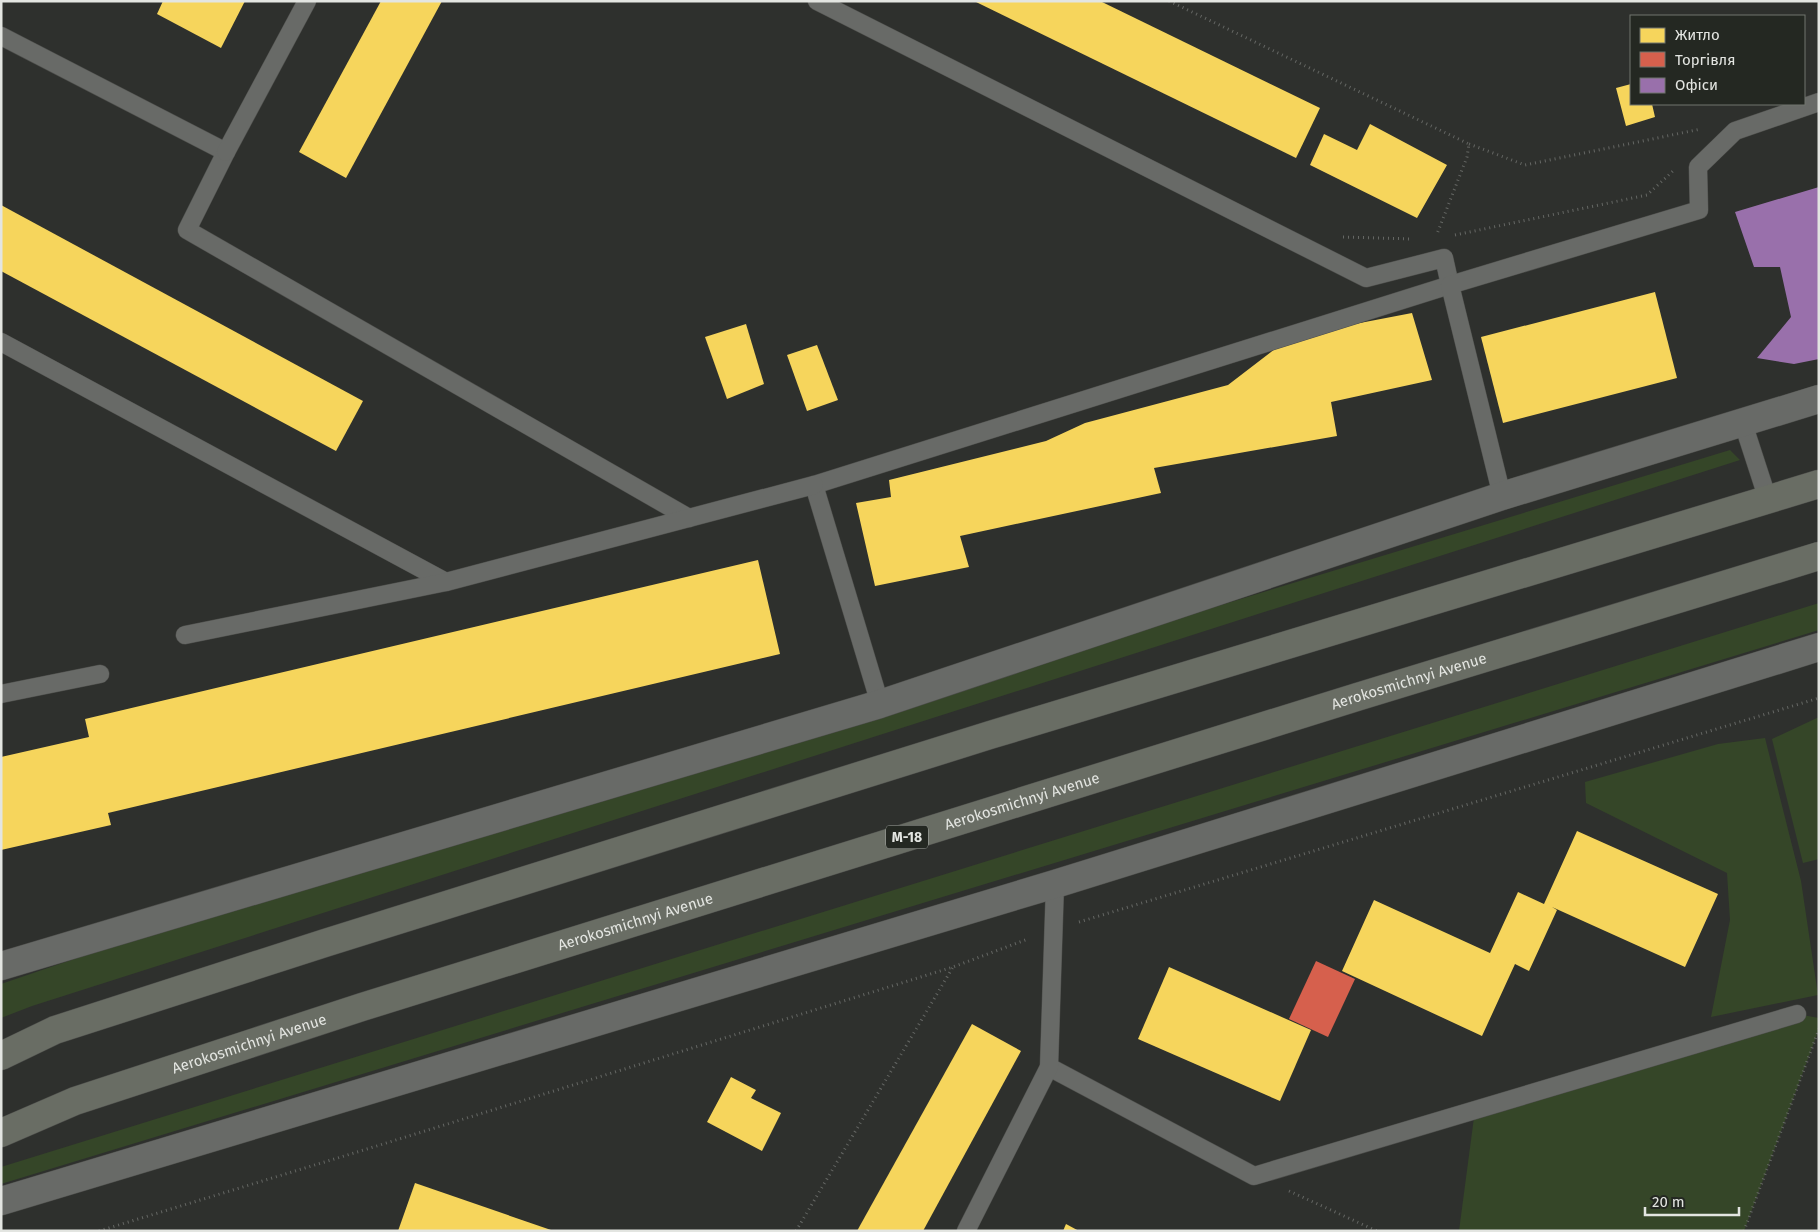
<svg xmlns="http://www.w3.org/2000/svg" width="1820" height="1232" font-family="'Fira Sans',sans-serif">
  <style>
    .green { fill: #354628 }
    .homes { fill: #f6d55c }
    .shops { fill: #d6604d }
    .offices { fill: #9970ab }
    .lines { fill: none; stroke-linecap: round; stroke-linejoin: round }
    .service-casing { stroke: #4c4d4a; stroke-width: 19 }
    .minor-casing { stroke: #4c4d4a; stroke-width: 29 }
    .primary-casing { stroke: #4c4d4a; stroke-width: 29 }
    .path { stroke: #656764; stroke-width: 3; stroke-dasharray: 1 4; stroke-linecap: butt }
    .service { stroke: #686a67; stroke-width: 18 }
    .minor { stroke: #686a67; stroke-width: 28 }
    .primary { stroke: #696d64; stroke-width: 28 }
    .labels { text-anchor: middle; stroke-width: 5; stroke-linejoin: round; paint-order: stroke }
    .shield { fill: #242822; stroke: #aaaca8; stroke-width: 1 }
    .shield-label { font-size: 14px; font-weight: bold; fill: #e3e5e1 }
    .street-label { font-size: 15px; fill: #e3e5e1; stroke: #242822 }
  </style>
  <rect width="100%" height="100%" fill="#2e302d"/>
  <g class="green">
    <path d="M 1730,450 L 1740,460 L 32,1006 L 1,1018 L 1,984 L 200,916 Z"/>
    <path d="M 1819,603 L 1819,630 L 1,1184 L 1,1167 Z"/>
    <path d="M 1819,717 L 1819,859 L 1803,863 L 1772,739 Z"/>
    <path d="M 1765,738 L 1801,881 L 1818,995 L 1711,1017 L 1730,920 L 1727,873 L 1586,803 L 1585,782 L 1718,744 Z"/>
    <path d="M 1797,1014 L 1819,1018 L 1819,1029 L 1744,1231 L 1459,1231 L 1475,1110 Z"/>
  </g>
  <g class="homes">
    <path d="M 163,1 L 245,1 L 221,48 L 157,14 Z"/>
    <path d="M 381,1 L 442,1 L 346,178 L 299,152 Z"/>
    <path d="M 974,1 L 1100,1 L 1320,108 L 1296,158 Z"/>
    <path d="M 1631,84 L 1631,104 L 1652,104 L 1655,117 L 1626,126 L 1616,88 Z"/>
    <path d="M 1370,124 L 1447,165 L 1417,218 L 1310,165 L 1324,134 L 1357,150 Z"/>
    <path d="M 1,205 L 363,401 L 336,451 L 1,271 Z"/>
    <path d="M 1655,292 L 1677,378 L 1503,423 L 1481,337 Z"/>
    <path d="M 1412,313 L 1432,380 L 1331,402 L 1337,436 L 1154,468 L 1161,493 L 960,536 L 969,567 L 875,586 L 856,503 L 891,497 L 889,480 L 1046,441 L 1085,423 L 1228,385 L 1292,336 Z"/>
    <path d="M 746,324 L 764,384 L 727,399 L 705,337 Z"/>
    <path d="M 817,345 L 838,400 L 807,411 L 787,355 Z"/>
    <path d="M 758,560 L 780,654 L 108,813 L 111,825 L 1,850 L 1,757 L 89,737 L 85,719 Z"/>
    <path d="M 1577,831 L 1718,894 L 1685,967 L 1552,907 L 1557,910 L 1529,971 L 1515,964 L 1482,1036 L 1342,971 L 1374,900 L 1490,953 L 1518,892 L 1544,904 Z"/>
    <path d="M 1169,967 L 1311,1030 L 1280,1101 L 1138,1039 Z"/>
    <path d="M 972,1024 L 1021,1051 L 923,1231 L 857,1231 Z"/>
    <path d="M 731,1077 L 756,1090 L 751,1098 L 781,1113 L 762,1151 L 707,1122 Z"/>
    <path d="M 415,1183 L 551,1230 L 551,1231 L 398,1231 Z"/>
    <path d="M 1066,1224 L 1079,1231 L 1063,1231 Z"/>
  </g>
  <path class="shops" d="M 1316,961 L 1355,979 L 1328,1037 L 1289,1019 Z"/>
  <path class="offices" d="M 1819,187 L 1819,359 L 1794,364 L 1757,358 L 1791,317 L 1780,267 L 1754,267 L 1735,212 Z"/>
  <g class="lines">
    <defs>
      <g id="service">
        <path d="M 817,1 L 1366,278 L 1444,258 L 1450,285 L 814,485 L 880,704"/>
        <path d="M 1,36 L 226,152 L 187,230 L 689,518"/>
        <path d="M 226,152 L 307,1"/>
        <path d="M 1,342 L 446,582"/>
        <path d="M 1743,423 L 1768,500"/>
        <path d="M 1502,496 L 1450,285 L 1699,210 L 1698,167 L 1735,131 L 1819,102"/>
        <path d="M 185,635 L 446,582 L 814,485"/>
        <path d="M 1,694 L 100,674"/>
        <path d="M 1049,1067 L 1254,1176 L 1797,1014"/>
        <path d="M 966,1231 L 1049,1067 L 1055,884"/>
      </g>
      <g id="minor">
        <path d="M 1,966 L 880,704 L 1502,496 L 1819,399"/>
        <path d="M 1,1201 L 1055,884 L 1819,647"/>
      </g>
      <g id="primary">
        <path d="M 1,1056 L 55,1030 L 325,943 L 990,735 L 1819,484"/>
        <path id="s1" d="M 1,1133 L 75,1101 L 362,1007 L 1357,697 L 1819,556"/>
      </g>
    </defs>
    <use href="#service" class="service-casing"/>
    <use href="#minor" class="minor-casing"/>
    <use href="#primary" class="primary-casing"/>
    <g class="path">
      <path d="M 1169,1 L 1469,144 L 1467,157 L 1437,234"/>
      <path d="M 1469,144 L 1525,165 L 1701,129"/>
      <path d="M 1455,235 L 1647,195 L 1673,171"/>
      <path d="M 1343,237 L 1412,239"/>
      <path d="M 1079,922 L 1819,698"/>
      <path d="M 1289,1191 L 1377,1231"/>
      <path d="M 99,1231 L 367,1149 L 953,967 L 1028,939"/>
      <path d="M 796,1231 L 953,967"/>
      <path d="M 1744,1231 L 1819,1029"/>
    </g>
    <use href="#service" class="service"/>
    <use href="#minor" class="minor"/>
    <use href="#primary" class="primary"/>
  </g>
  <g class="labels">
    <rect class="shield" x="886" y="825.5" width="42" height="23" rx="4"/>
    <g class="shield-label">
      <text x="907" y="842">М-18</text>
    </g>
    <g class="street-label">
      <text dy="5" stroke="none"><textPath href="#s1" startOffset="1479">Aerokosmichnyi Avenue</textPath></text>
      <text dy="5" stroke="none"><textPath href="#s1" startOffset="1074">Aerokosmichnyi Avenue</textPath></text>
      <text dy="5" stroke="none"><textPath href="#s1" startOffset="669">Aerokosmichnyi Avenue</textPath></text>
      <text dy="5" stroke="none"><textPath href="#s1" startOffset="264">Aerokosmichnyi Avenue</textPath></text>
    </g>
  </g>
  <rect width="1820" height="1232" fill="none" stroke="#e3e5e1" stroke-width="5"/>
  <rect x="1630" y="15" width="175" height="90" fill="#242822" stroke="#70746e"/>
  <rect x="1640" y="28" width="25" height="15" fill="#f6d55c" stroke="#70746e"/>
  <text x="1675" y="40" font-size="15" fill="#e3e5e1">Житло</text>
  <rect x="1640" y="52" width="25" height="15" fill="#d6604d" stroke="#70746e"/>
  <text x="1675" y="65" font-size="15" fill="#e3e5e1">Торгівля</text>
  <rect x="1640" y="78" width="25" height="15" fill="#9970ab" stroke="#70746e"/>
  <text x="1675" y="90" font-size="15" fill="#e3e5e1">Офіси</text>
  <path d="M1645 1207v8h94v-8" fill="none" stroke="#e3e5e1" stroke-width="2.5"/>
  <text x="1652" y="1207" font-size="15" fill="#e3e5e1" stroke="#242822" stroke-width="4" paint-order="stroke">20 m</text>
</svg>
